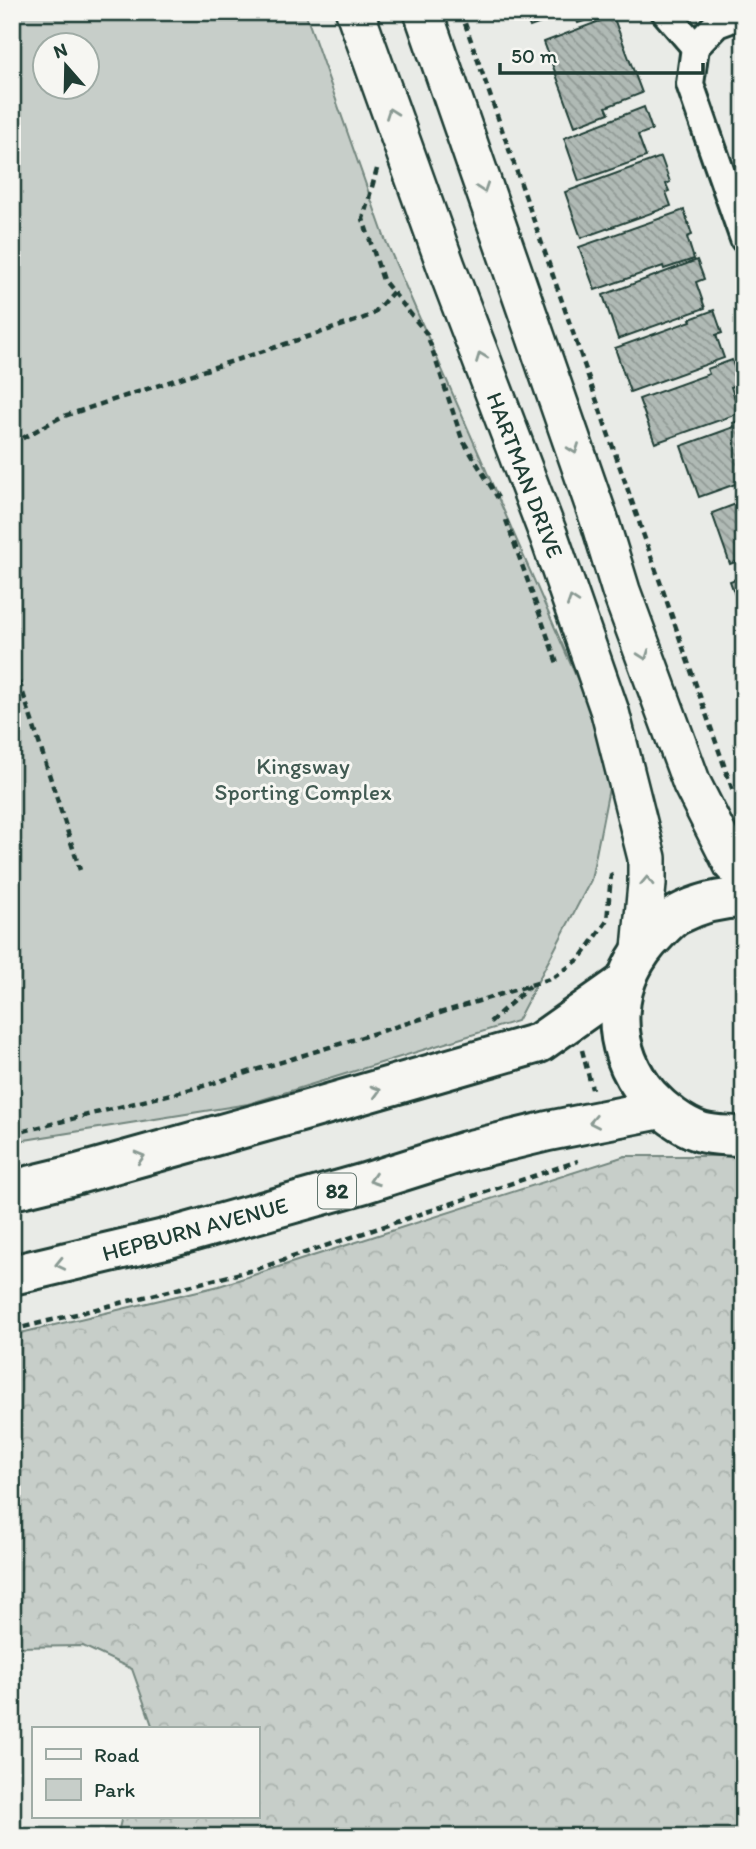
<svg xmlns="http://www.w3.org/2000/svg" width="756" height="1849" font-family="Itim,sans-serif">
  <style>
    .green { fill: #c7cec9; stroke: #73867e; stroke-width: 2; fill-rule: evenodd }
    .forest { fill: url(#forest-crowns); stroke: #73867e; stroke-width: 2 }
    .building { fill: url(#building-back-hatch); stroke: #1f3d34; stroke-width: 2 }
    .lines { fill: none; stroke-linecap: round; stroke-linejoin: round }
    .minor-casing { stroke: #1f3d34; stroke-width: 32 }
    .secondary-casing { stroke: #1f3d34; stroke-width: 42 }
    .primary-casing { stroke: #1f3d34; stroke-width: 44 }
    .path { stroke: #1f3d34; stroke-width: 4.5; stroke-dasharray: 7 5; stroke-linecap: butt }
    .minor { stroke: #f6f6f2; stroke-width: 26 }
    .secondary { stroke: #f6f6f2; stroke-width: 37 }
    .primary { stroke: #f6f6f2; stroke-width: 38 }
    .oneway { stroke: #8a9a93 }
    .labels { text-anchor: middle; stroke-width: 6; stroke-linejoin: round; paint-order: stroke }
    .shield { fill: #f6f6f2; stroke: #60746d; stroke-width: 2 }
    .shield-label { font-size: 21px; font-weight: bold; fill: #1f3d34 }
    .street-label { font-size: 23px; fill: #1f3d34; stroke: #f6f6f2 }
    .park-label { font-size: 23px; fill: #415a52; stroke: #f6f6f2 }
  </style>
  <defs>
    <pattern id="forest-crowns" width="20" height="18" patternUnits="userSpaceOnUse" patternTransform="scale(1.75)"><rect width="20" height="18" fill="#c7cec9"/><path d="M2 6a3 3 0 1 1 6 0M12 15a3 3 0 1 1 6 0" fill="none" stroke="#aab2ad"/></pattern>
    <pattern id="building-back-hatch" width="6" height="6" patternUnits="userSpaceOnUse" patternTransform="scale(1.75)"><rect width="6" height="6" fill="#b0bab5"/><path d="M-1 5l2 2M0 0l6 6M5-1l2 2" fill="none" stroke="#8f9894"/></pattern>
  </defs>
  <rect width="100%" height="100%" fill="#e9ebe7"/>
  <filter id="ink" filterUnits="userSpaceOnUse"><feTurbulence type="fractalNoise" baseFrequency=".0143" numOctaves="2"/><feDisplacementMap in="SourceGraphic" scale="14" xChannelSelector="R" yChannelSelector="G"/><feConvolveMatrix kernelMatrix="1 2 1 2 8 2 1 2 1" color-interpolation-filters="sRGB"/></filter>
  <g filter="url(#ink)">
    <path class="green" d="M 12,12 L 305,12 L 385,239 L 614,763 L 591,880 L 517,1021 L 248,1104 L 12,1142 ZM 46,46 L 88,46 L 88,88 L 46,88 Z"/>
    <path class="forest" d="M 625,1156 L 744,1156 L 744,1837 L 101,1837 L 118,1833 L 122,1816 L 257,1816 L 257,1728 L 153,1728 L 132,1669 L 83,1646 L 12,1647 L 12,1335 L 219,1286 Z"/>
    <g class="building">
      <path d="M 524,12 L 571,12 L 530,27 Z"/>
      <path d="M 574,12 L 601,12 L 602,15 L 578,23 Z"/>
      <path d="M 613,16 L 642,93 L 606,107 L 609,113 L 575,126 L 544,42 Z"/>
      <path d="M 644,107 L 652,130 L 638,135 L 646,157 L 579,181 L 564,138 Z"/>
      <path d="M 661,157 L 670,182 L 666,184 L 669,191 L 666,192 L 671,206 L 581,238 L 565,192 Z"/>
      <path d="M 684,210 L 692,235 L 687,237 L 694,259 L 664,269 L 663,266 L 595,290 L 579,247 Z"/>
      <path d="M 697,260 L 704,279 L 696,282 L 705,308 L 618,339 L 603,295 Z"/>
      <path d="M 714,310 L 722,333 L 716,335 L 724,358 L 630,392 L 615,348 L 691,321 L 690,319 Z"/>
      <path d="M 732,360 L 740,384 L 731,387 L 740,413 L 655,443 L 639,399 L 709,374 L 707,369 Z"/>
      <path d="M 744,419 L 744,481 L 699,497 L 681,446 L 734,427 L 733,423 Z"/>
      <path d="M 744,501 L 744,559 L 730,564 L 712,513 Z"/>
      <path d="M 744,576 L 744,620 L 730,581 Z"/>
    </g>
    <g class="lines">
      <defs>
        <g id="minor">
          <path d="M 665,12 L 695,47"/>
          <path d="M 744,14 L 717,24 L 695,47 L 690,84 L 744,239"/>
        </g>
        <g id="secondary">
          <path d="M 355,12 L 446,266 L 550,539 L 610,712 L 647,858 L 647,884 L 641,949"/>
          <path d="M 423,12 L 599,519 L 621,591 L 692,784 L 733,865 L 744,874"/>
        </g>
        <g id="primary">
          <path d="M 744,898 C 720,898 698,904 677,915 C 670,919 663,927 657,933 C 611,978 606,1046 649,1096 C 662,1110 682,1126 701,1132 C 714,1136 730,1135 744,1137"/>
          <path d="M 12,1190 L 74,1175 L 311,1109 L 539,1043 L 624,983"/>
          <path d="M 12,1275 L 169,1238 L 365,1183 L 466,1151 L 548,1131 L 661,1109"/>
        </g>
      </defs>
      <use href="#minor" class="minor-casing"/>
      <use href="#secondary" class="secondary-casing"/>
      <use href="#primary" class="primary-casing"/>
      <g class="path">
        <path d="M 461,12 L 733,791"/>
        <path d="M 377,169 L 363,219 L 383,280 L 427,334 L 462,439 L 498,498"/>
        <path d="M 12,444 L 61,417 L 359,320 L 373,314 L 393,292"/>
        <path d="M 506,520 L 558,666"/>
        <path d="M 12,659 L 80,870"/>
        <path d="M 490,1022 L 530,986"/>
        <path d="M 582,1050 L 592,1089"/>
        <path d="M 12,1134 L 207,1085 L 553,978 L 581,958 L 607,921 L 611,875 L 617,872"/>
        <path d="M 12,1330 L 257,1269 L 578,1161"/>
      </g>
      <use href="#minor" class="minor"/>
      <use href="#secondary" class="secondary"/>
      <use href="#primary" class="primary"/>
    </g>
    <defs><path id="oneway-chevron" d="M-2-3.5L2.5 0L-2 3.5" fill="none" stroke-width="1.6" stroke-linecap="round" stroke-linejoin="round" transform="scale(1.75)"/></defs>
    <g class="oneway">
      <use href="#oneway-chevron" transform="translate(391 113) rotate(-110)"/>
      <use href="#oneway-chevron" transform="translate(483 188) rotate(71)"/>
      <use href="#oneway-chevron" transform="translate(481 357) rotate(-111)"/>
      <use href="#oneway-chevron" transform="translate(574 449) rotate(70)"/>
      <use href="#oneway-chevron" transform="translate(572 601) rotate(-109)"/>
      <use href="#oneway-chevron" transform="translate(644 655) rotate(70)"/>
      <use href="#oneway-chevron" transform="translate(647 881) rotate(-88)"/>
      <use href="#oneway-chevron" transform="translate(376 1091) rotate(-16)"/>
      <use href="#oneway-chevron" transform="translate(594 1122) rotate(169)"/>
      <use href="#oneway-chevron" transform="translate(140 1157) rotate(-15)"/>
      <use href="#oneway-chevron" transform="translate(374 1180) rotate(162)"/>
      <use href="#oneway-chevron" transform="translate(60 1264) rotate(167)"/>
    </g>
  </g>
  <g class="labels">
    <rect class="shield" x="318" y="1173.5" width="38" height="35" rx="5"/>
    <g class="shield-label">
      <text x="337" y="1198">82</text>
    </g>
    <g class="street-label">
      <text transform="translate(525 475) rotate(69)" y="8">HARTMAN DRIVE</text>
      <text transform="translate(195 1229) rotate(-15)" y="8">HEPBURN AVENUE</text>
    </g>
    <g class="park-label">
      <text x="303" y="774">Kingsway<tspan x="303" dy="26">Sporting Complex</tspan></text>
    </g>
  </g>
  <rect width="756" height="1849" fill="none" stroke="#f6f6f2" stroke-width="42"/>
  <rect x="21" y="21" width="714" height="1807" fill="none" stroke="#1f3d34" stroke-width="2.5" filter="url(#ink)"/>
  <rect x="32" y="1727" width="228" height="91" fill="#f6f6f2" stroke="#a0aca6" stroke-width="2"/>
  <rect x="46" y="1749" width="35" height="10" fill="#f6f6f2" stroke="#a0aca6" stroke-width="2"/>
  <text x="94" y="1762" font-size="21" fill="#1f3d34">Road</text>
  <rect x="46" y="1779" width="35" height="21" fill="#c7cec9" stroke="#a0aca6" stroke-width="2"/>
  <text x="94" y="1797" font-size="21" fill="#1f3d34">Park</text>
  <g transform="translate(66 66) rotate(340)"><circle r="33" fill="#f6f6f2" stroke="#a0aca6" stroke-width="2"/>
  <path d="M0-5L12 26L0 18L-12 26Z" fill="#1f3d34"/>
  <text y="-10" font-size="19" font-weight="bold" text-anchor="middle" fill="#1f3d34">N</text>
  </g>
  <path d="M500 63v10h203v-10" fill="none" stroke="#1f3d34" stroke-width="3.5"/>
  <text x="511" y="63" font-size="21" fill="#1f3d34" stroke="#f6f6f2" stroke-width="5" paint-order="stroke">50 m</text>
</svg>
